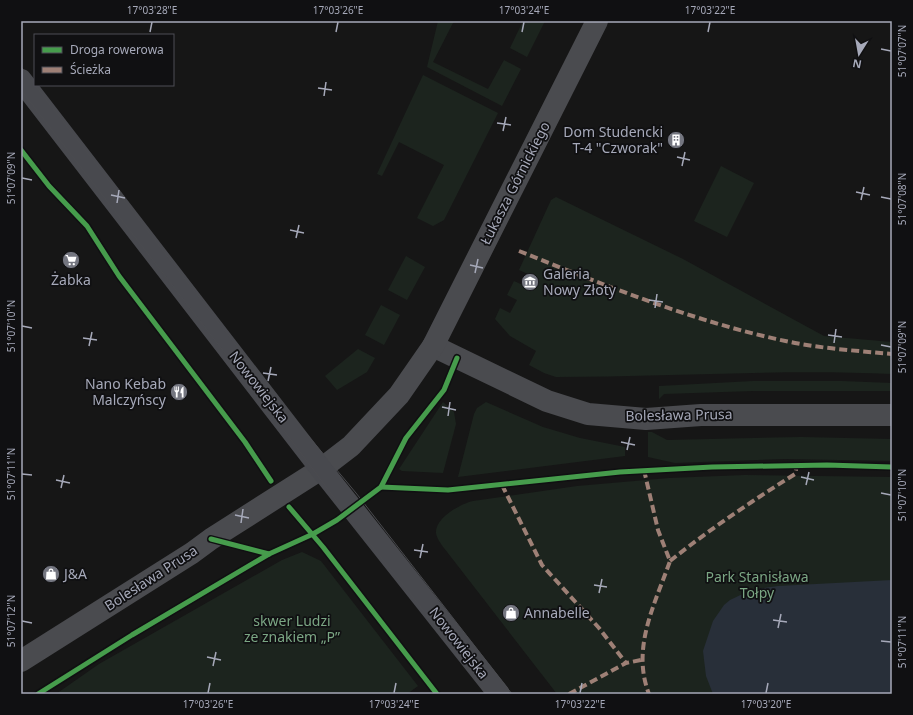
<svg xmlns="http://www.w3.org/2000/svg" width="913" height="715" font-family="'Noto Sans',sans-serif">
  <style>
    .green { fill: #1c241e }
    .water { fill: #282f39 }
    .lines { fill: none; stroke-linecap: round; stroke-linejoin: round }
    .street { stroke: #4a4b4f; stroke-width: 22 }
    .secondary { stroke: #48494e; stroke-width: 22 }
    .tram { stroke: #4a4b4f; stroke-width: 1 }
    .quiet { stroke: #9e8076; stroke-width: 4; stroke-dasharray: 8 4; stroke-linecap: butt }
    .cycleway-casing { stroke: #101012; stroke-width: 8 }
    .cycleway { stroke: #469c4c; stroke-width: 5 }
    .ticks { fill: none; stroke: #a6a9b9; stroke-width: 1.5 }
    .labels { text-anchor: middle; stroke-width: 3.5; stroke-linejoin: round; paint-order: stroke }
    .poi-label { font-size: 14px; fill: #a6a9b9; stroke: #101012; text-anchor: start }
    .street-label { font-size: 14px; fill: #a6a9b9; stroke: #101012 }
    .park-label { font-size: 14px; fill: #7ba684; stroke: #101012 }
    .neatline { fill: none; stroke: #a6a9b9; stroke-width: 1.5 }
    .ticks-label { font-size: 10px; text-anchor: middle; fill: #a6a9b9 }
  </style>
  <rect width="100%" height="100%" fill="#161616"/>
  <g class="green">
    <path d="M 438,21 L 454,21 L 433,62 L 488,89 L 504,60 L 521,69 L 502,106 L 427,67 Z"/>
    <path d="M 523,21 L 545,21 L 527,57 L 510,48 Z"/>
    <path d="M 423,75 L 498,113 L 444,220 L 433,226 L 417,218 L 444,165 L 399,142 L 382,176 L 377,174 Z"/>
    <path d="M 721,166 L 754,183 L 727,237 L 694,221 Z"/>
    <path d="M 556,197 L 683,259 L 824,336 L 892,342 L 892,374 C 780,369 668,377 556,377 L 544,373 L 529,365 L 536,351 L 510,336 L 495,319 L 500,308 L 510,313 L 517,300 L 507,295 L 514,281 L 534,290 L 539,279 L 519,270 L 551,200 Z"/>
    <path d="M 406,256 L 425,267 L 407,300 L 388,290 Z"/>
    <path d="M 381,305 L 400,315 L 384,345 L 365,335 Z"/>
    <path d="M 358,349 L 375,358 L 367,372 L 337,390 L 325,376 Z"/>
    <path d="M 753,381 L 842,381 L 892,383 L 892,391 L 753,391 L 664,394 L 659,399 L 659,386 Z"/>
    <path d="M 443,402 L 454,412 L 456,424 L 443,473 L 402,471 L 399,469 Z"/>
    <path d="M 486,402 L 543,427 L 580,438 L 625,447 L 625,456 L 458,477 L 474,414 L 477,408 Z"/>
    <path d="M 648,432 L 652,432 L 667,440 L 801,437 L 892,439 L 892,461 L 785,459 L 675,463 L 648,457 Z"/>
    <path d="M 745,475 L 892,477 L 892,694 L 557,694 L 444,548 C 441,544 437,539 436,533 C 435,518 460,504 473,501 L 577,486 L 669,478 Z"/>
    <path d="M 302,552 L 321,561 L 418,686 L 407,694 L 56,694 L 99,664 L 282,560 Z"/>
  </g>
  <path class="water" d="M 892,580 L 892,694 L 713,694 L 706,676 L 703,651 L 713,621 L 724,605 L 730,600 L 751,590 L 778,586 Z"/>
  <g class="lines">
    <g class="street">
      <path d="M 433,346 L 547,401 L 588,414 L 646,419 L 701,415 L 892,415"/>
      <path d="M 21,661 L 192,553 L 211,539 L 321,469 L 351,446 L 399,395 L 433,346 L 597,21"/>
    </g>
    <path class="secondary" d="M 21,80 L 321,469 L 499,694"/>
    <g class="tram">
      <path d="M 21,67 L 280,402 L 356,493 L 512,694"/>
      <path d="M 21,90 L 252,388 L 354,524 L 409,592 L 487,694"/>
    </g>
    <g class="quiet">
      <path d="M 519,251 C 609,287 700,324 795,343 C 827,349 860,351 892,354"/>
      <path d="M 644,470 L 658,530 L 670,561 C 655,604 631,648 649,694"/>
      <path d="M 502,485 L 542,565 L 599,628 L 626,663"/>
      <path d="M 670,561 C 710,529 752,501 795,474 L 797,465"/>
      <path d="M 569,694 L 626,663 L 641,660"/>
    </g>
    <defs>
      <g id="cycleway">
        <path d="M 21,150 L 49,186 L 87,226 L 119,276 L 245,442 L 271,481"/>
        <path d="M 381,487 L 448,490 L 620,472 L 712,467 L 827,465 L 892,467"/>
        <path d="M 289,507 L 323,547 L 437,694"/>
        <path d="M 211,539 L 269,554"/>
        <path d="M 38,694 L 132,635 L 269,554 L 313,534 L 337,520 L 381,487 L 406,438 L 444,390 L 457,358"/>
      </g>
    </defs>
    <use href="#cycleway" class="cycleway-casing"/>
    <use href="#cycleway" class="cycleway"/>
  </g>
  <path class="ticks" d="M 150,32 L 152,22M 336,32 L 338,22M 522,32 L 524,22M 708,32 L 710,22M 881,49 L 891,51M 318,88 L 332,90M 324,96 L 326,82M 497,123 L 511,125M 503,131 L 506,117M 677,157 L 690,160M 682,166 L 685,152M 22,178 L 32,180M 856,192 L 870,195M 111,195 L 125,198M 881,197 L 891,199M 861,200 L 864,187M 117,203 L 119,190M 290,230 L 304,233M 296,238 L 299,225M 470,265 L 483,268M 475,273 L 478,259M 649,300 L 663,302M 655,308 L 657,294M 22,326 L 32,328M 828,335 L 842,337M 83,338 L 97,340M 834,343 L 836,329M 881,345 L 891,347M 89,346 L 92,332M 263,373 L 277,375M 268,381 L 271,367M 442,407 L 456,410M 448,416 L 450,402M 621,442 L 635,445M 627,450 L 630,437M 22,474 L 32,475M 801,477 L 814,480M 56,480 L 70,483M 806,485 L 809,472M 61,488 L 64,475M 881,493 L 891,495M 235,515 L 249,518M 241,523 L 243,509M 414,550 L 428,552M 420,558 L 423,544M 594,585 L 607,587M 599,593 L 602,579M 773,620 L 787,622M 22,621 L 32,623M 778,628 L 781,614M 881,641 L 891,642M 207,657 L 221,660M 213,666 L 216,652M 208,693 L 210,683M 394,693 L 396,683M 580,693 L 582,683M 766,693 L 768,683"/>
  <defs>
    <symbol id="building-disc" viewBox="-11 -11 22 22"><circle r="9.5" fill="#747680" stroke="#101012"/><path d="M-4-6H4V6H1V3H-1V6H-4ZM-2.5-4.3h1.7v1.8h-1.7ZM.8-4.3h1.7v1.8H.8ZM-2.5-1h1.7V.8h-1.7ZM.8-1h1.7V.8H.8Z" fill="#fff"/></symbol>
    <symbol id="supermarket-disc" viewBox="-11 -11 22 22"><circle r="9.5" fill="#747680" stroke="#101012"/><path d="M-6-5.5h2.5l.6 2H6L4.5 2H-2.5L-4.4-4H-6ZM-1.5 3.2a1.3 1.3 0 1 0 .1 0ZM3 3.2a1.3 1.3 0 1 0 .1 0Z" fill="#fff"/></symbol>
    <symbol id="museum-disc" viewBox="-11 -11 22 22"><circle r="9.5" fill="#747680" stroke="#101012"/><path d="M0-6L6-3V-2H-6V-3ZM-5-1h2V3h-2ZM-1-1h2V3h-2ZM3-1h2V3H3ZM-6 4H6V6H-6Z" fill="#fff"/></symbol>
    <symbol id="restaurant-disc" viewBox="-11 -11 22 22"><circle r="9.5" fill="#747680" stroke="#101012"/><path d="M-5-6h1v4h1v-4h1v4h1v-4h1v5L-1.5 .5V6h-2V.5L-5-1ZM5-6V6H3V1.5H1.5Q1.5-4 5-6Z" fill="#fff"/></symbol>
    <symbol id="shop-disc" viewBox="-11 -11 22 22"><circle r="9.5" fill="#747680" stroke="#101012"/><path d="M-5-2.5h2.3a2.7 3.5 0 0 1 5.4 0H5L5.5 6h-11ZM-1.5-2.5h3a1.5 2.3 0 0 0-3 0Z" fill="#fff"/></symbol>
  </defs>
  <g fill-rule="evenodd">
    <use href="#building-disc" x="666" y="130" width="20" height="20"/>
    <use href="#supermarket-disc" x="61" y="250" width="20" height="20"/>
    <use href="#museum-disc" x="520" y="272" width="20" height="20"/>
    <use href="#restaurant-disc" x="169" y="382" width="20" height="20"/>
    <use href="#shop-disc" x="41" y="564" width="20" height="20"/>
    <use href="#shop-disc" x="501" y="603" width="20" height="20"/>
  </g>
  <g class="labels">
    <g class="poi-label">
      <text x="663" y="137" text-anchor="end">Dom Studencki<tspan x="663" dy="16">T-4 "Czworak"</tspan></text>
      <text x="543" y="279">Galeria<tspan x="543" dy="16">Nowy Złoty</tspan></text>
      <text x="71" y="285" text-anchor="middle">Żabka</text>
      <text x="166" y="389" text-anchor="end">Nano Kebab<tspan x="166" dy="16">Malczyńscy</tspan></text>
      <text x="64" y="579">J&amp;A</text>
      <text x="524" y="618">Annabelle</text>
    </g>
    <g class="street-label">
      <text transform="translate(515 183) rotate(-63)" y="5">Łukasza Górnickiego</text>
      <text transform="translate(259 387) rotate(52)" y="5">Nowowiejska</text>
      <text transform="translate(679 415) rotate(-1)" y="5">Bolesława Prusa</text>
      <text transform="translate(151 578) rotate(-33)" y="5">Bolesława Prusa</text>
      <text transform="translate(459 643) rotate(52)" y="5">Nowowiejska</text>
    </g>
    <g class="park-label">
      <text x="757" y="582">Park Stanisława<tspan x="757" dy="16">Tołpy</tspan></text>
      <text x="292" y="626">skwer Ludzi<tspan x="292" dy="16">ze znakiem „P”</tspan></text>
    </g>
  </g>
  <rect width="913" height="715" fill="none" stroke="#101012" stroke-width="44"/>
  <rect x="34" y="34" width="140" height="52" fill="#101012" stroke="#4c4d55"/>
  <rect x="42" y="47" width="20" height="6" fill="#469c4c" stroke="#4c4d55"/>
  <text x="70" y="54" font-size="12" fill="#a6a9b9">Droga rowerowa</text>
  <rect x="42" y="67" width="20" height="6" fill="#9e8076" stroke="#4c4d55"/>
  <text x="70" y="74" font-size="12" fill="#a6a9b9">Ścieżka</text>
  <g transform="translate(859 54) rotate(191)" stroke="#101012" stroke-width="3" paint-order="stroke">
  <path d="M0-3L7 15L0 10L-7 15Z" fill="#a6a9b9"/>
  <text y="-6" font-size="11" font-weight="bold" text-anchor="middle" fill="#a6a9b9">N</text>
  </g>
  <rect x="22" y="22" width="869" height="671" class="neatline"/>
  <g class="ticks-label">
    <text x="152" y="14">17°03'28"E</text>
    <text x="338" y="14">17°03'26"E</text>
    <text x="524" y="14">17°03'24"E</text>
    <text x="710" y="14">17°03'22"E</text>
    <text transform="translate(902 51) rotate(-90)" y="4">51°07'07"N</text>
    <text transform="translate(11 178) rotate(-90)" y="4">51°07'09"N</text>
    <text transform="translate(902 199) rotate(-90)" y="4">51°07'08"N</text>
    <text transform="translate(11 326) rotate(-90)" y="4">51°07'10"N</text>
    <text transform="translate(902 347) rotate(-90)" y="4">51°07'09"N</text>
    <text transform="translate(11 474) rotate(-90)" y="4">51°07'11"N</text>
    <text transform="translate(902 495) rotate(-90)" y="4">51°07'10"N</text>
    <text transform="translate(11 621) rotate(-90)" y="4">51°07'12"N</text>
    <text transform="translate(902 642) rotate(-90)" y="4">51°07'11"N</text>
    <text x="208" y="708">17°03'26"E</text>
    <text x="394" y="708">17°03'24"E</text>
    <text x="580" y="708">17°03'22"E</text>
    <text x="766" y="708">17°03'20"E</text>
  </g>
</svg>
